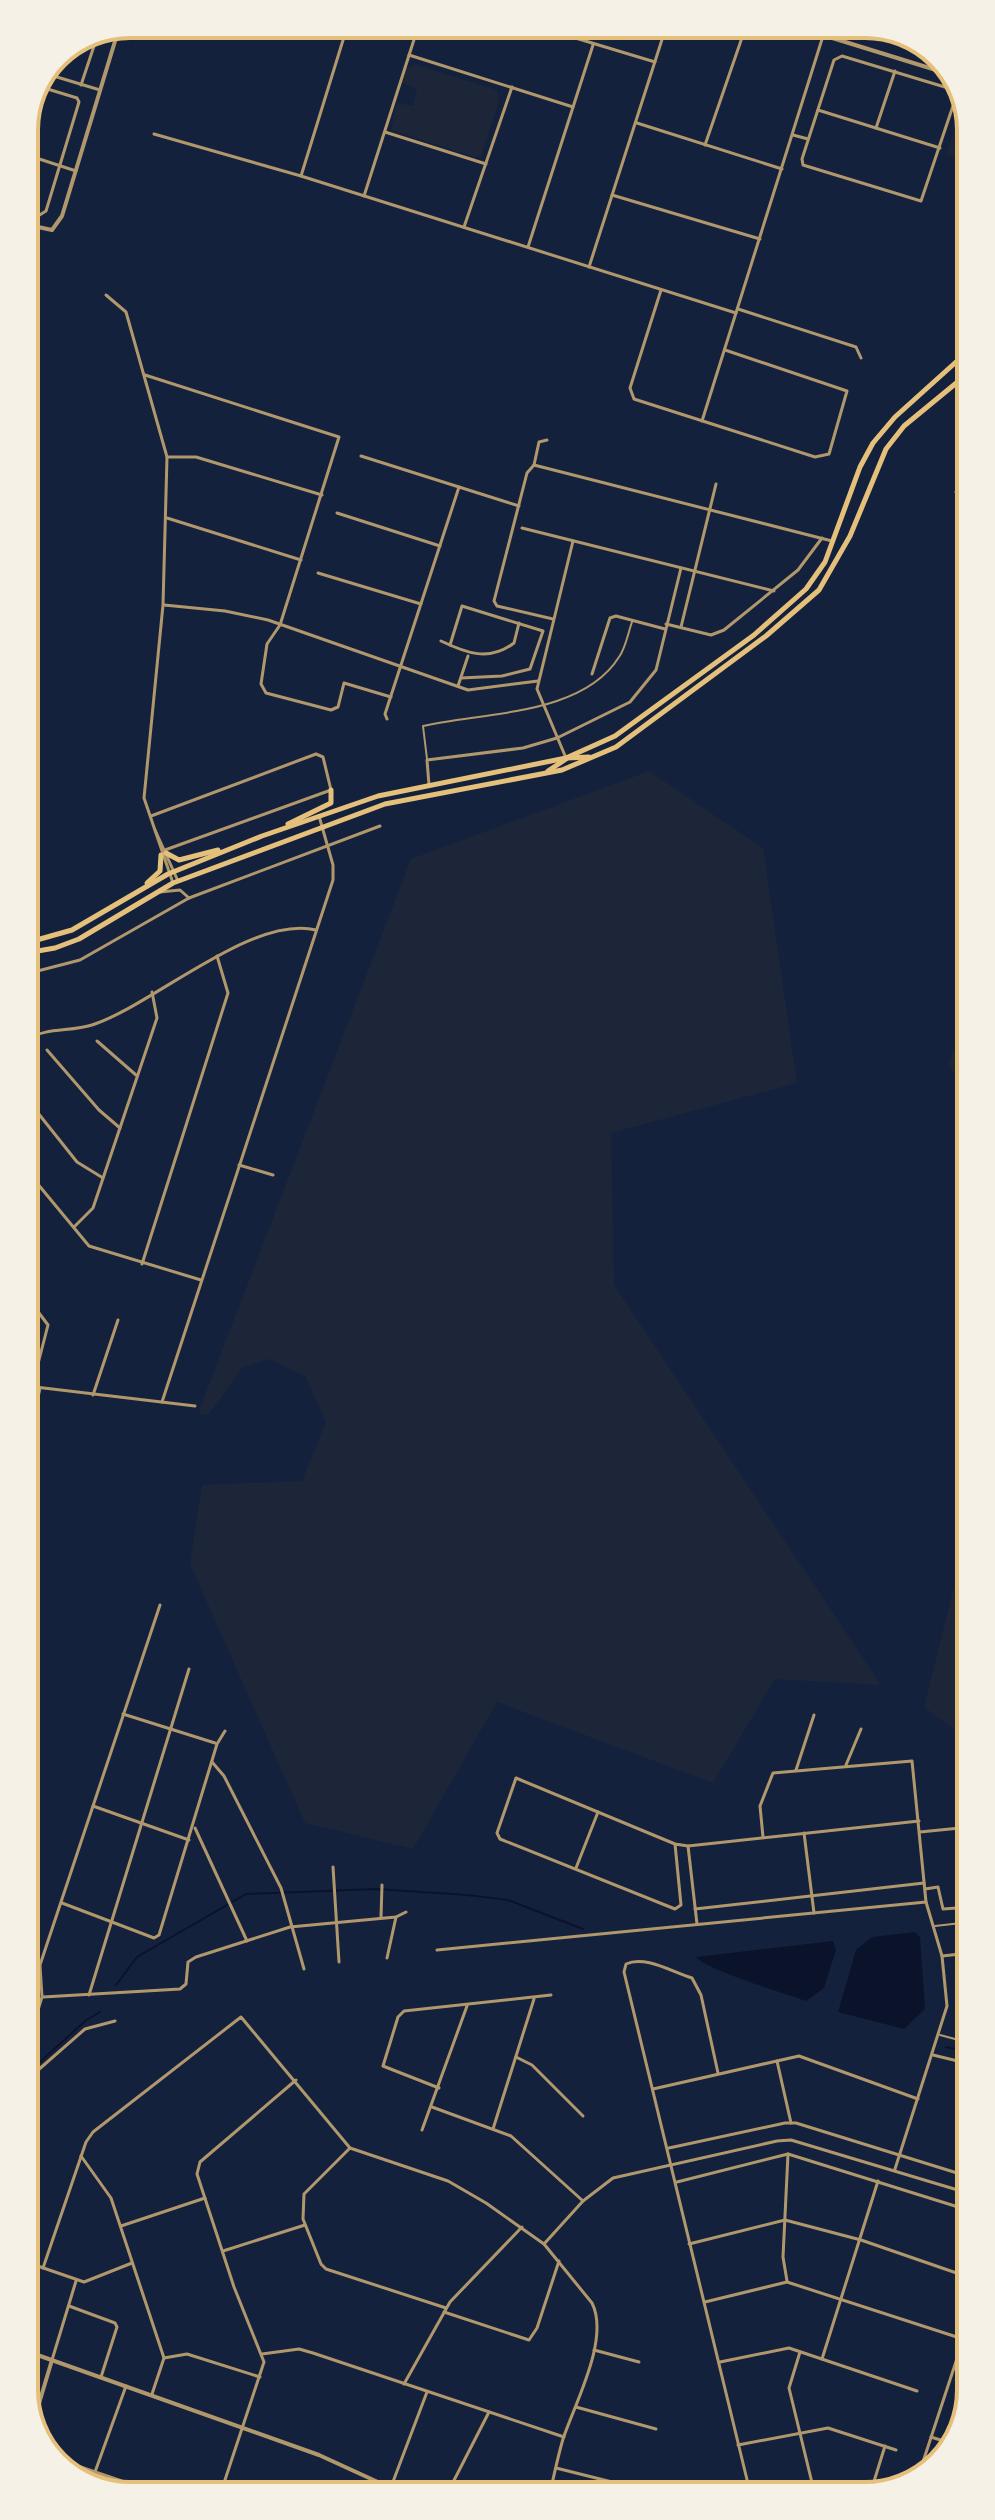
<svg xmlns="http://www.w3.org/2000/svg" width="995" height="2520" font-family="Georgia,serif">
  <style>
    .green { fill: #1d2539 }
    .water { fill: #0b132b }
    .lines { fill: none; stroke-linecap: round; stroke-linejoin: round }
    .stream { stroke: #0b132b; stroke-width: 2 }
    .service { stroke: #b1986c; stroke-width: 2 }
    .minor { stroke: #b1986c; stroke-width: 3 }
    .tertiary { stroke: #b1986c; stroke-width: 4 }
    .primary { stroke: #e5c07b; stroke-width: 5 }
    .rim { fill: none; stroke: #e5c07b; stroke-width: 4 }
  </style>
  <rect width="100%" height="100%" fill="#14213d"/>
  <g class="green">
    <path d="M 414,64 L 497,90 L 499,101 L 481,156 L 475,157 L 391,130 L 397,103 L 413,106 L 417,89 L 401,83 L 406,69 Z"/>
    <path d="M 964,94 L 966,96 L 966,161 L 947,155 Z"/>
    <path d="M 649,771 L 763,848 L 797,1083 L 611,1133 L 614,1285 L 881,1685 L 775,1679 L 713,1783 L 497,1702 L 413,1849 L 305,1823 L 190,1564 L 202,1485 L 302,1481 L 326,1422 L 305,1376 L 269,1359 L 242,1368 L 209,1414 L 200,1414 L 200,1408 L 411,859 Z"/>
    <path d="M 968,1008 L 968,1094 L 948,1064 Z"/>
    <path d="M 969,1526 L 969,1740 L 924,1707 Z"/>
  </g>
  <g class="water">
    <path d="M 915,1932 L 920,1937 L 925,2009 L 904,2029 L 838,2012 L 856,1950 L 872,1937 Z"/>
    <path d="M 833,1941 L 836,1950 L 824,1988 L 806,2001 C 783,1993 707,1970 696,1957 Z"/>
  </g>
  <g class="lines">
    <g class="stream">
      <path d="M 116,1985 L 137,1957 L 246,1894 L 376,1889 L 467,1895 L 508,1900 L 583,1929"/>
      <path d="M 946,2047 L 970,2052"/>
      <path d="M 29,2072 L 85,2021 L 100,2012"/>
    </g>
    <g class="service">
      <path d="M 427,759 L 423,726 C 483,712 582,716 619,657 C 626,647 628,633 632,622"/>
      <path d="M 935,1926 L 970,1922"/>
      <path d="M 940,2035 L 970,2043"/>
    </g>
    <g class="minor">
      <path d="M 529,24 L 655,62"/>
      <path d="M 409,55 L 573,107"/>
      <path d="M 47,74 L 100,90"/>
      <path d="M 81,85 L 97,37"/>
      <path d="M 958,91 L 842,56 L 834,60 L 802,159 L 803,165 L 921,201 L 959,88"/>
      <path d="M 818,110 L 940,148"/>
      <path d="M 637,123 L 782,169"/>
      <path d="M 876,128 L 895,71"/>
      <path d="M 385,132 L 486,164"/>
      <path d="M 154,134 L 301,176 L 736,313"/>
      <path d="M 793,135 L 808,139"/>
      <path d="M 705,145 L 746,26"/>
      <path d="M 24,154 L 76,171"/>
      <path d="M 301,176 L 348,24"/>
      <path d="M 612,195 L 760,239"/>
      <path d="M 364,196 L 419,24"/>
      <path d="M 24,212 L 38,216 L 46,211 L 79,102 L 77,98 L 41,87"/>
      <path d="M 464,227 L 512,87"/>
      <path d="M 528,247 L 593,45"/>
      <path d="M 589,267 L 667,24"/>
      <path d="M 661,290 L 630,388 L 634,399 L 815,457 L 829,454 L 847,391 L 725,350"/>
      <path d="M 106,295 L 126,312 L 167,457 L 163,605 L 144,798 L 173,883"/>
      <path d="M 738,309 L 856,347 L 861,358"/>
      <path d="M 145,375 L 339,437 L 280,625 L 267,644 L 261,684 L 266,693 L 331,710 L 338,707 L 344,683 L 391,697"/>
      <path d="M 702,421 L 823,36"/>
      <path d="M 361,456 L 519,506"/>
      <path d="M 167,457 L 196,457 L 322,495"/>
      <path d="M 534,465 L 832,541"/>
      <path d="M 534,465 L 527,473 L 494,601 L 497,606 L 553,619"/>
      <path d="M 534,465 L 539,442 L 547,440"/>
      <path d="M 956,492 L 966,462"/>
      <path d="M 337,513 L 440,546"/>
      <path d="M 167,518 L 301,560"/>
      <path d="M 522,528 L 774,591"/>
      <path d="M 318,573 L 421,604"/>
      <path d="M 164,605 L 225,611 L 268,620 L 468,690 L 538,681"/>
      <path d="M 666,624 L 711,635 L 724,630 L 798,570 L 822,538"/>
      <path d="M 681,627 L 716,484"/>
      <path d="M 441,641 C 466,653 489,662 514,643 L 519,623"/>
      <path d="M 450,645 L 462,606 L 543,631 L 530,669 L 502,676 L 461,678"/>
      <path d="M 592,674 L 610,618 L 616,616 L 665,629"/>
      <path d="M 458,686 L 468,656"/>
      <path d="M 387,719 L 385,714 L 459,487"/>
      <path d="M 566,758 L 537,689 L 573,541"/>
      <path d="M 429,785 L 427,760 L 523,748 L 557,738 L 630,702 L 656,670 L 681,568"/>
      <path d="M 151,816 L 316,754 L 323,757 L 331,790 L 165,850"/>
      <path d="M 155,830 L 178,881"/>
      <path d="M 160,892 L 180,890 L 189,898"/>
      <path d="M 26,974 L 80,960 L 189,898 L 380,826"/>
      <path d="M 26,1040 C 46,1027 70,1032 92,1025 C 152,1006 252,914 316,930"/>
      <path d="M 97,1041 L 136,1075"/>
      <path d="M 47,1050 L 99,1110 L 120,1128"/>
      <path d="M 26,1098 L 77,1162 L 103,1178"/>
      <path d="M 239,1165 L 273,1175"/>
      <path d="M 27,1171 L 89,1246 L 201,1280"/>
      <path d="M 74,1227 L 93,1208 L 157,1018 L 152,992"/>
      <path d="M 142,1264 L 228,993 L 217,956"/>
      <path d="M 27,1297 L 48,1325 L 32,1387"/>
      <path d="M 27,1386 L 195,1406"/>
      <path d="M 93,1395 L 118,1320"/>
      <path d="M 162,1402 L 333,880 L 333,865 L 319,816"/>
      <path d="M 27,1450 L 40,1388"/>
      <path d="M 123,1714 L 215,1743"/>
      <path d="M 212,1762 L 224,1776 L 281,1888 L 304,1969"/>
      <path d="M 846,1765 L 861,1729"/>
      <path d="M 796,1770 L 814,1715"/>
      <path d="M 93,1806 L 189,1840"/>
      <path d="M 195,1828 L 247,1941"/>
      <path d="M 920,1832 L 970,1827"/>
      <path d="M 804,1833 L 814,1913"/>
      <path d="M 763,1837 L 760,1806 L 773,1773 L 912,1761 L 926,1902 L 942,1956 L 947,2006 L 895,2169"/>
      <path d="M 675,1844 L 681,1905 L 675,1909 L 500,1839 L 497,1833 L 516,1778 L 675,1844 L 688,1846 L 919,1821"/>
      <path d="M 688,1846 L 697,1924"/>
      <path d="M 333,1867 L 339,1962"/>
      <path d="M 576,1868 L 598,1812"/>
      <path d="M 925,1889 L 938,1887 L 943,1909 L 970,1907"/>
      <path d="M 62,1903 L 154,1938 L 159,1935 L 217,1744 L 225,1731"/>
      <path d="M 695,1909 L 924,1883"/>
      <path d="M 381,1917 L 382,1885"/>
      <path d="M 437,1950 L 926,1902"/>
      <path d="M 942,1956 L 970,1953"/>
      <path d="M 387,1958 L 396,1917"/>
      <path d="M 89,1995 L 189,1669"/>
      <path d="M 43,1997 L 180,1989 L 186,1984 L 188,1962 L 196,1957 L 290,1927 L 396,1917 L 406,1912"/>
      <path d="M 29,2039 L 42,1997 L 40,1965 L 160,1605"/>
      <path d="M 933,2055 L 970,2064"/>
      <path d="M 516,2057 L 532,2065 L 583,2116"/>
      <path d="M 777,2061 L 791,2123"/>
      <path d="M 718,2073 L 701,1995 L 692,1978 C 672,1972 645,1955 626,1964 L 624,1972 L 750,2492"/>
      <path d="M 29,2078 L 85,2029 L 115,2021"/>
      <path d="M 439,2088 L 383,2066 L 398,2017 L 404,2011 L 551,1995"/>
      <path d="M 653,2089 L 799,2056 L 918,2099"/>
      <path d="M 432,2107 L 511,2136 L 583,2201"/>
      <path d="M 493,2129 L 534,1999"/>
      <path d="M 422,2130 L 467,2006"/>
      <path d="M 350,2148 L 304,2194 L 303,2219 L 321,2264 L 326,2269 L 446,2308"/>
      <path d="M 669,2148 L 785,2123 L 796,2123 L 970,2177"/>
      <path d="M 81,2156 L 111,2198 L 164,2358 L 152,2394"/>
      <path d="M 963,2175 L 970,2154"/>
      <path d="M 677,2182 L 788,2154 L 971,2211"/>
      <path d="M 121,2226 L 205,2198"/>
      <path d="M 544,2244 L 583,2201 L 613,2178 L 777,2141 L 791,2140 L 971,2194"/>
      <path d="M 689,2244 L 785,2220 L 861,2240 L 971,2278"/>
      <path d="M 223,2251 L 305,2225"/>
      <path d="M 29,2263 L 84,2282 L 132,2263"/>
      <path d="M 43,2268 L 86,2142 L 93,2132 L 241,2017 L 350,2148 L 448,2181 L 486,2203 L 544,2244 L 592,2303 C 610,2339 575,2403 563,2439 C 558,2456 554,2475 550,2493"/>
      <path d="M 787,2281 L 783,2257 L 788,2154"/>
      <path d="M 705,2302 L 787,2282 L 963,2339"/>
      <path d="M 69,2306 L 115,2323 L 117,2327 L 101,2377"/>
      <path d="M 444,2312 L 529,2340 L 537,2328 L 559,2261"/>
      <path d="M 594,2350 L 639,2362"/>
      <path d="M 800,2352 L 789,2388 L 814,2491"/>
      <path d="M 262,2354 L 299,2349 L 313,2353 L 564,2437"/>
      <path d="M 164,2358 L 187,2354 L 260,2377"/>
      <path d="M 822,2359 L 878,2181"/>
      <path d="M 52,2360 L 76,2281"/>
      <path d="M 720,2362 L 789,2348 L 917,2391"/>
      <path d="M 404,2384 L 450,2302 L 522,2227"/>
      <path d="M 576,2407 L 656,2429"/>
      <path d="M 931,2437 L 953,2444"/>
      <path d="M 738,2445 L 828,2428 L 896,2450"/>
      <path d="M 54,2458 L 163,2495"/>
      <path d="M 944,2458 L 971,2375"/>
      <path d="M 556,2468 L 652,2492"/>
      <path d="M 95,2472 L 126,2386"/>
      <path d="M 918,2477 L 971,2316"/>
      <path d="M 391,2487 L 427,2392"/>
      <path d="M 813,2488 L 823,2491"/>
      <path d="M 871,2491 L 885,2446"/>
      <path d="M 447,2494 L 489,2412"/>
      <path d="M 220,2495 L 264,2362 L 234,2287 L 197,2174 L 200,2162 L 296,2080"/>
    </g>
    <g class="tertiary">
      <path d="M 787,24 L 949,74"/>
      <path d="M 24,224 L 52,230 L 62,216 L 119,28"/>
      <path d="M 29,2352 L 319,2455 L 404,2494"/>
      <path d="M 32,2427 L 52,2360"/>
    </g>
    <g class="primary">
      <path d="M 567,758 L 589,757"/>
      <path d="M 548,771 L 566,759"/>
      <path d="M 288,824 L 331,803 L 331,790"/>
      <path d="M 166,853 L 179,860 L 218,850"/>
      <path d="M 147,883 L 160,871 L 161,855"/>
      <path d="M 26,943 L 72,930 L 168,874 L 262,836 L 378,796 L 566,758 L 615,736 L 754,635 L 806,589 L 825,562 L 860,467 L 873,443 L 895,417 L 966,353"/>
      <path d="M 26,953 L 55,948 L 79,939 L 173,883 L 385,804 L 562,770 L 616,747 L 766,636 L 819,590 L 850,536 L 886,449 L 904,426 L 966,375"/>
    </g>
  </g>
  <path d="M0 0H995V2520H0ZM130 38H865A92 92 0 0 1 957 130V2390A92 92 0 0 1 865 2482H130A92 92 0 0 1 38 2390V130A92 92 0 0 1 130 38Z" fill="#f6f1e7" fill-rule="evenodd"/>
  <path class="rim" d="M130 38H865A92 92 0 0 1 957 130V2390A92 92 0 0 1 865 2482H130A92 92 0 0 1 38 2390V130A92 92 0 0 1 130 38Z"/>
</svg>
